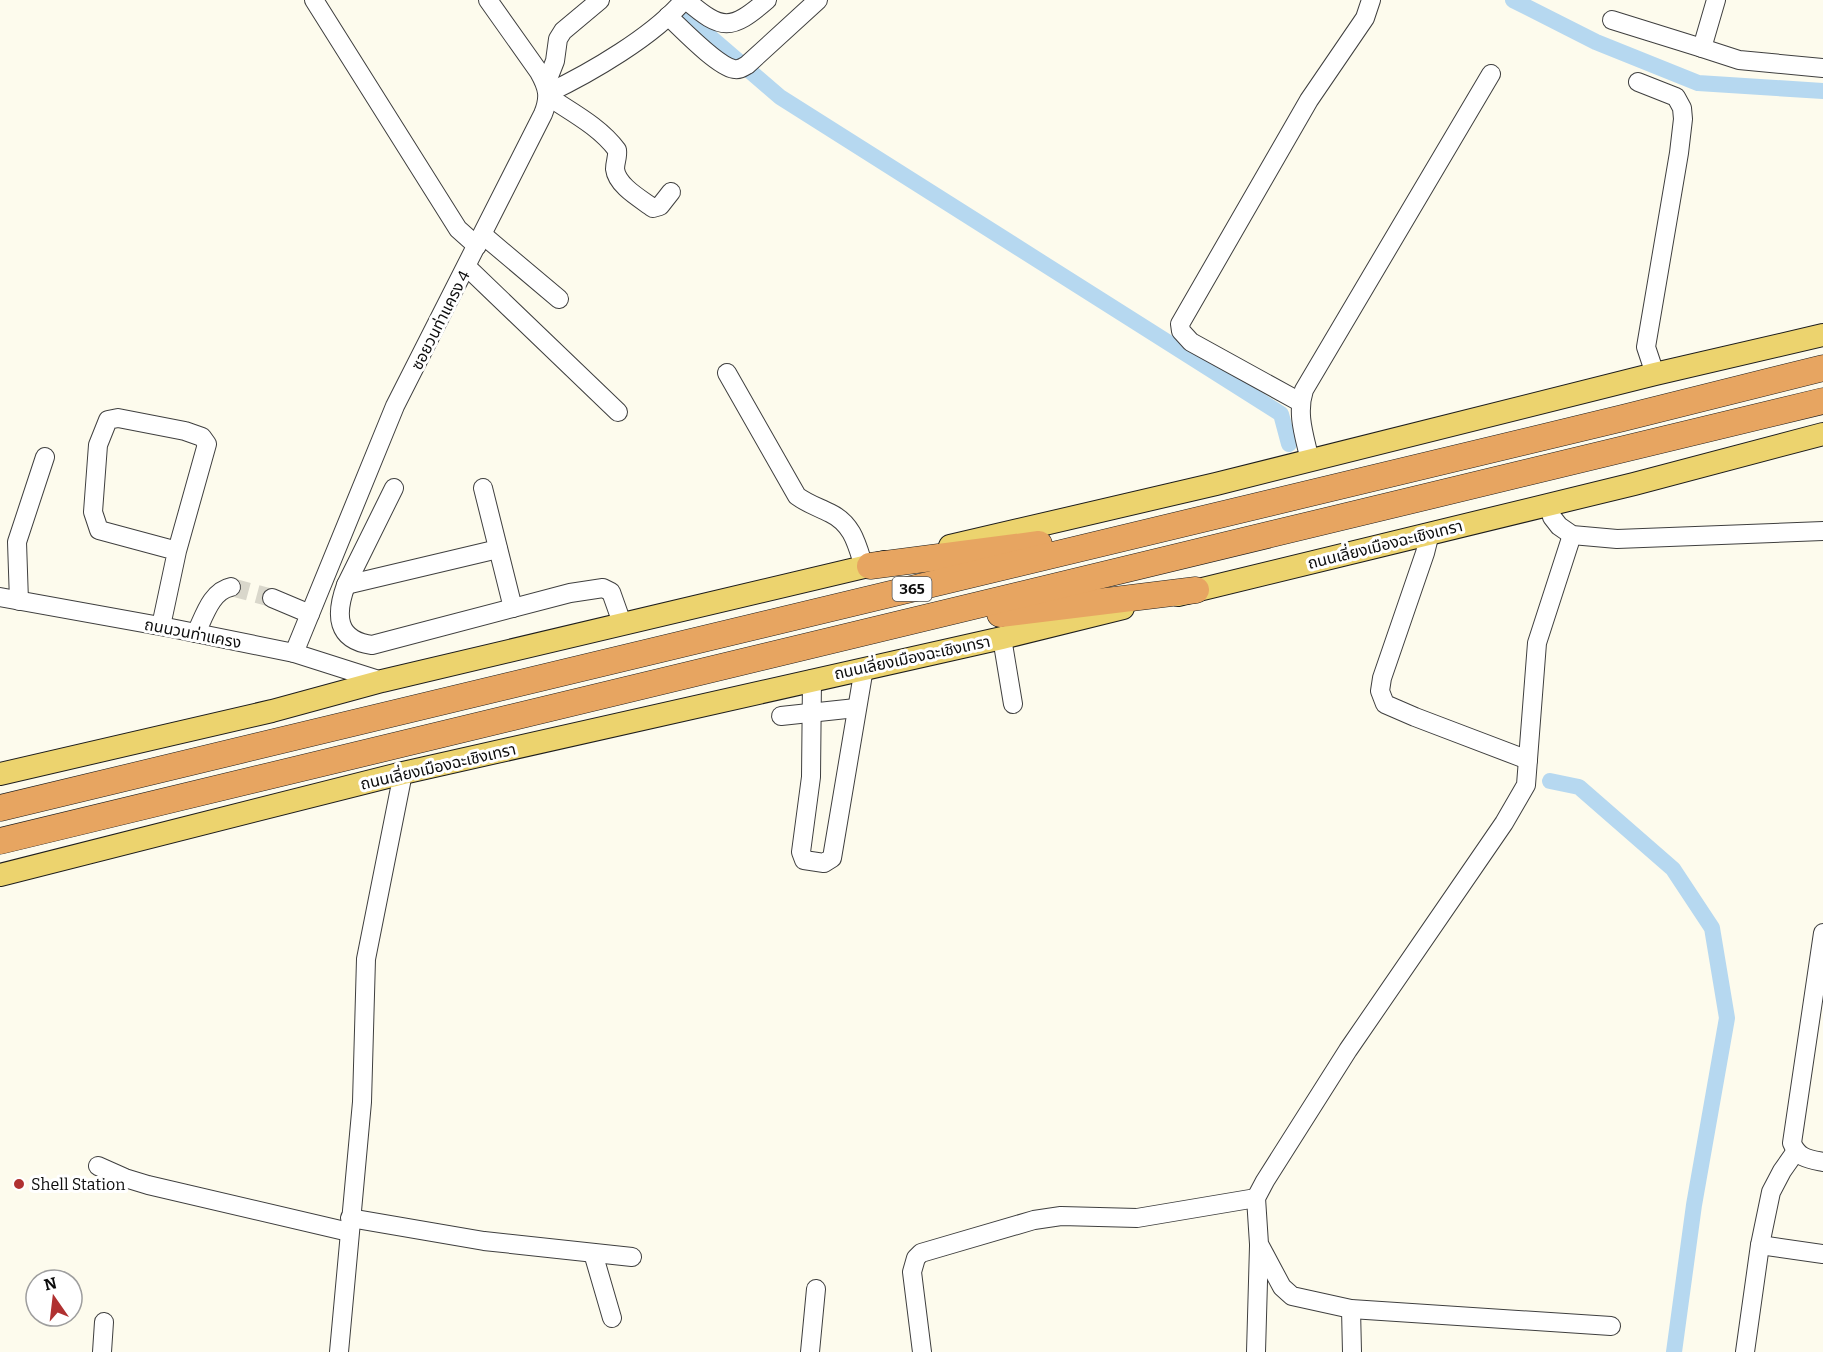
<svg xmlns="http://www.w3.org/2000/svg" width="1823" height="1352" font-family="Bitter,'Noto Sans Thai',serif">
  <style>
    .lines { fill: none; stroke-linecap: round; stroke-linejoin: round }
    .canal { stroke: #b6d8f0; stroke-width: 16 }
    .minor-tunnel { stroke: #d9d7cb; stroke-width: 18; stroke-dasharray: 18 9; stroke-linecap: butt }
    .minor-casing { stroke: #3f3f3f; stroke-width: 20 }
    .major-casing { stroke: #1d1d1d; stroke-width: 24 }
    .highway-casing { stroke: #1d1d1d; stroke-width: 27 }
    .minor { stroke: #fff; stroke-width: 18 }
    .major { stroke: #ecd36e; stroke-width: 22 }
    .highway { stroke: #e7a561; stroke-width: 26 }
    .poi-dot { fill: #b03131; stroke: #fff; stroke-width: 2 }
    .labels { text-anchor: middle; stroke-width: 6; stroke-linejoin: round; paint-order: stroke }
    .shield { fill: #fff; stroke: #555; stroke-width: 1.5 }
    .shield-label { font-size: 15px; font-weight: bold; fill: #0c0c0c }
    .street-label { font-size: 16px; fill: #0c0c0c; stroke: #fff }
    .poi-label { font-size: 16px; fill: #0c0c0c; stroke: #fff; text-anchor: start }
  </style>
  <rect width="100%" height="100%" fill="#fdfbed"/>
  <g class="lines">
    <g class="canal">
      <path d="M 1513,0 L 1596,42 L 1698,83 L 1823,91"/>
      <path d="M 678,1 L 708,35 L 780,97 L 1281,414 L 1289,444"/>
      <path d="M 1550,781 L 1579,787 L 1673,869 L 1712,928 L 1727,1018 L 1694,1205 L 1674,1352"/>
    </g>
    <path class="minor-tunnel" d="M 231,587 L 272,598"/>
    <defs>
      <g id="minor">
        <path d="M 314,0 L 458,229 L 477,246"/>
        <path d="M 686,0 C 722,31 731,31 767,0"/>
        <path d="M 1716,0 L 1702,48 L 1739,60 L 1823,68"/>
        <path d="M 668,16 C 682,29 717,66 734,69 C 739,70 742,68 747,65 L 818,0"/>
        <path d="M 1612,20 L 1702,48"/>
        <path d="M 1638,82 L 1676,97 L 1682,108 L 1683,119 L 1679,153 L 1646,347 L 1655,374"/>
        <path d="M 546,84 L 555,61 L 558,39 L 563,31 L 600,0"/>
        <path d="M 548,93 C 590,73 654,36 684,0"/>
        <path d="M 549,97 C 573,113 600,127 617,150 C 618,157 615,162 615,169 C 617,186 641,199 653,208 L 660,206 L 671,192"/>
        <path d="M 483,235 L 559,299"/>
        <path d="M 467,267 L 618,412"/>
        <path d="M 727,373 L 797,496 C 808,504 818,507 830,513 C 853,524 857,545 864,567"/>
        <path d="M 1300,402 L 1191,342 L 1181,331 L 1180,324 L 1309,100 L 1365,18 L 1371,0"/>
        <path d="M 1310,461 C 1305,437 1296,415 1304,390 L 1491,74"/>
        <path d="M 394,488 L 346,585 C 335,615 336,640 372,645 L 570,593 L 603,588 L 611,592 L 622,623"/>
        <path d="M 483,488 L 513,608"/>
        <path d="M 1549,504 L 1552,517 L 1559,526 L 1572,535 L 1617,539 L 1823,531"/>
        <path d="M 1430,533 L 1425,553 L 1382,678 L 1380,691 L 1385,704 L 1415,717 L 1528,760"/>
        <path d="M 1572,535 L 1537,643 L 1526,785 L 1504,823 L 1348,1050 L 1265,1181 L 1256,1198 L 1259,1244 L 1282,1287 L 1292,1296 L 1351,1309 L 1611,1326"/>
        <path d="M 346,585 L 498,549"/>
        <path d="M 0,597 L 171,628 L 294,653 L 382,681"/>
        <path d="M 272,598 L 310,614"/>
        <path d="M 19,601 L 17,542 L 45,457"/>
        <path d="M 161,626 L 177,551 L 207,444 L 202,437 L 185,431 L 118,418 L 108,420 L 98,445 L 93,512 L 99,530 L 177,551"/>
        <path d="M 196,633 C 204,617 211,591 231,587"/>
        <path d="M 1002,638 L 1013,704"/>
        <path d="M 294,653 L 395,406 L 543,114 C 550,97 548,88 539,72 L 488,0"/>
        <path d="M 812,679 L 811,777 L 801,852 L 804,860 L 824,863 L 832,858 L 864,668"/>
        <path d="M 781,716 L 856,708"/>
        <path d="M 1823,933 L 1792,1143 C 1798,1158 1808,1159 1823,1162"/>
        <path d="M 98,1166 L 125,1178 L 148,1185 L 349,1232"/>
        <path d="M 350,1218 L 484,1241 L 632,1257"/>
        <path d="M 1760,1245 L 1823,1254"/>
        <path d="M 593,1253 L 612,1318"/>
        <path d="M 1351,1309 L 1352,1352"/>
        <path d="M 102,1352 L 104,1322"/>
        <path d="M 339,1352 L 362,1102 L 366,959 L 403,773"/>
        <path d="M 810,1352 L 816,1289"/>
        <path d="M 922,1352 L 912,1272 L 916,1258 L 921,1253 L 1034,1220 L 1061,1216 L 1137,1218 L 1256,1198"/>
        <path d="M 1256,1352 L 1259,1246"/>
        <path d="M 1745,1352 L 1760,1245 L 1771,1192 L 1782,1171 L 1796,1151"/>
      </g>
      <g id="major">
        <path d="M 950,546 L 1216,484 L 1655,374 L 1823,335"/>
        <path d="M 1178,595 L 1634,484 L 1823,434"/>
        <path d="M 0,774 L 272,711 L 382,681 L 885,562"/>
        <path d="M 0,875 L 403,773 L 1002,638 L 1123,608"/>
      </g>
      <g id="highway">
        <path d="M 870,566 L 1039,544"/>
        <path d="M 1000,614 L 1196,590"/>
        <path d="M 0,808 L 1623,418 L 1823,368"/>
        <path d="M 0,841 L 1823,401"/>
      </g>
    </defs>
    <use href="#minor" class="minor-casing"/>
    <use href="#major" class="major-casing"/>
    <use href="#highway" class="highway-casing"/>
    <use href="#minor" class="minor"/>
    <use href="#major" class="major"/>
    <use href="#highway" class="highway"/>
  </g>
  <circle class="poi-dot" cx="19" cy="1184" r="6"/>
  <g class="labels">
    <rect class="shield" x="892.5" y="577" width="39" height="24" rx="4.5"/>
    <g class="shield-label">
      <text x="912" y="594">365</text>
    </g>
    <g class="street-label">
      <text transform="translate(440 320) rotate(-63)" y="6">ซอยวนท่าแครง 4</text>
      <text transform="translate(1385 544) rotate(-14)" y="6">ถนนเลี่ยงเมืองฉะเชิงเทรา</text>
      <text transform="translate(193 633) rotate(11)" y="6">ถนนวนท่าแครง</text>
      <text transform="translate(912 657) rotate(-12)" y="6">ถนนเลี่ยงเมืองฉะเชิงเทรา</text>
      <text transform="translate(438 766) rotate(-13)" y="6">ถนนเลี่ยงเมืองฉะเชิงเทรา</text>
    </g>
    <g class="poi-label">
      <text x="31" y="1190">Shell Station</text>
    </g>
  </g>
  <g transform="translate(54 1298) rotate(346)"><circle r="28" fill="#ffffff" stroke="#9e9e9e" stroke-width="1.5"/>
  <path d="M0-4.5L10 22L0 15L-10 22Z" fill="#b03131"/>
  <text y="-9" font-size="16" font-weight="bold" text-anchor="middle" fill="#0c0c0c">N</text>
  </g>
</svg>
